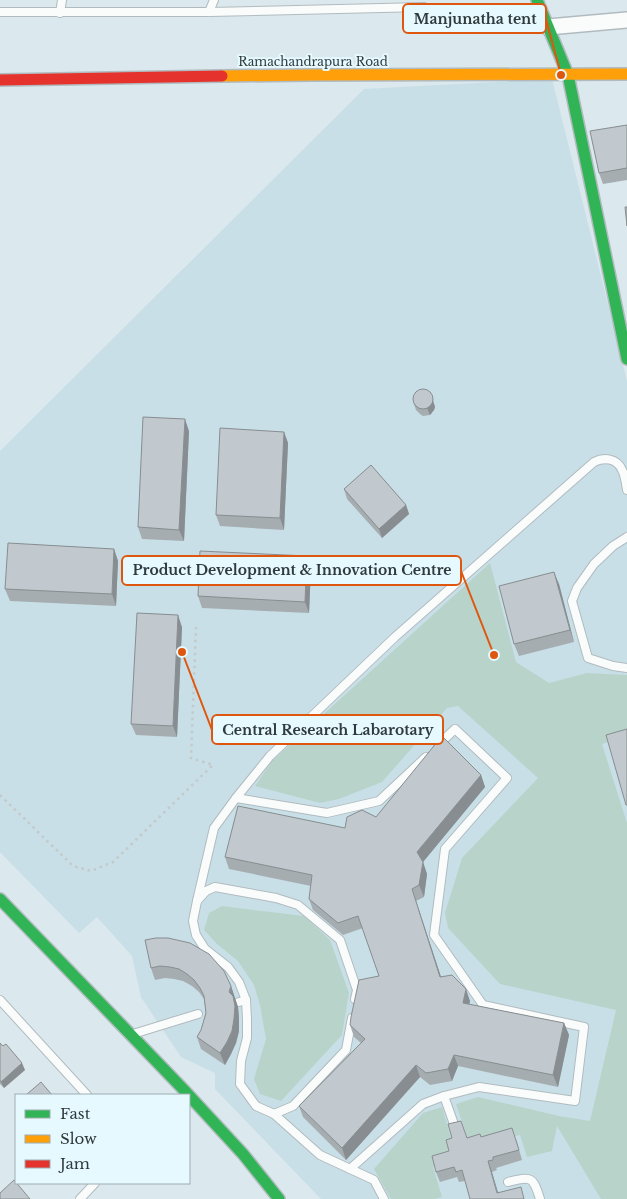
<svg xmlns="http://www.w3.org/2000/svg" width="627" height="1199" font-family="'Libre Baskerville',serif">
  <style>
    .built { fill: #c8dfe7 }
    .green { fill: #b8d3ca }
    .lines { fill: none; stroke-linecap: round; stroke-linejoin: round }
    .lane-casing { stroke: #b1bbbf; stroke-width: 10 }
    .street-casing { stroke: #b1bbbf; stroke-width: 18 }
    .fast-casing { stroke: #b1bbbf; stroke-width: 14 }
    .slow-casing { stroke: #b1bbbf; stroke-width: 14 }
    .jam-casing { stroke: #b1bbbf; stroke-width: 14 }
    .path { stroke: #c4c9ca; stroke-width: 2.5; stroke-dasharray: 2.5 4; stroke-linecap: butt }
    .lane { stroke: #fafcfc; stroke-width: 8 }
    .street { stroke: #fafcfc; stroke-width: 15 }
    .fast { stroke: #30b455; stroke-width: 11 }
    .slow { stroke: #ff9f0a; stroke-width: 11 }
    .jam { stroke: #e5322d; stroke-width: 11 }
    .wall { fill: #a6adb1 }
    .shaded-wall { fill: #878d90 }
    .building { fill: #c1c9ce; stroke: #878d90 }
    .labels { text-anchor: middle; stroke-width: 4; stroke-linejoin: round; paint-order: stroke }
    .street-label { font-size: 12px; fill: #303a3d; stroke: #e5f9ff }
    .leader { fill: none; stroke: #df570e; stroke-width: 2 }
    .callout-dot { fill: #df570e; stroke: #e5f9ff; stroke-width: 2 }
    .callout { fill: #e5f9ff; stroke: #df570e; stroke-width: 2 }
    .callout-label { font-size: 14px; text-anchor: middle; font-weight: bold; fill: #303a3d }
  </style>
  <rect width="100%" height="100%" fill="#dbe8ed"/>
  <path class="built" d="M 552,79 L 627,381 L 627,1199 L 321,1199 L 215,1089 L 215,1073 L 181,1057 L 141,997 L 132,956 L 97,917 L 79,933 L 0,852 L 0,451 L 364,89 Z"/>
  <g class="green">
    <path d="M 490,563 L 516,662 L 549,683 L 587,673 L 627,675 L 627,736 L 602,744 L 627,823 L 627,1199 L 601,1199 L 557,1126 L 552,1151 L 527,1157 L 520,1135 L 471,1148 L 456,1104 L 478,1097 L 559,1116 L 590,1121 L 616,1010 L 500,984 L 448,928 L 445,913 L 462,858 L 538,778 L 458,706 L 447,708 L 382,782 L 339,799 L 320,803 L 255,786 L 272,761 Z"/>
    <path d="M 222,906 L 304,916 L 330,940 L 349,993 L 342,1035 L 281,1101 L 260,1094 L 254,1079 L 266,1039 L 260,1005 L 254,985 L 238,961 L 217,944 L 204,930 L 209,913 Z"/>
    <path d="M 442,1107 L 454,1148 L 448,1150 L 451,1161 L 433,1167 L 442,1197 L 435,1199 L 391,1199 L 374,1169 L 423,1113 Z"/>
  </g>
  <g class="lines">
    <defs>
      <g id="lane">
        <path d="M 0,12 L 209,12 L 424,7"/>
        <path d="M 209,12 L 214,0"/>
        <path d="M 60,13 L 62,0"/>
        <path d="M 627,537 L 613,546 L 594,564 L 577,588 L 572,601 L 588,658 L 613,666 L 627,668"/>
        <path d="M 236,798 L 270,756 L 395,637 L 594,462 C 604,457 617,458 622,470 C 625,475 626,483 627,490"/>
        <path d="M 197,901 L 214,828 L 236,798 L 327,813 L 379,801 L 426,757"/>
        <path d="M 0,1000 L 87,1095"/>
        <path d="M 246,1000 L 247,1019 L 247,1038 L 241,1061 L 240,1084 L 256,1106 L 274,1114 L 293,1106 L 346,1050 L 352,1018"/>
        <path d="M 239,1002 L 246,1000 L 239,982 L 228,967 L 205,949 L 196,935 L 193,921 L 197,901 L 206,891 L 215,887 L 276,898 L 298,905 L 340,940 L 357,990 L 355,999"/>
        <path d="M 133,1034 L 198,1014"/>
        <path d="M 444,1096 L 455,1127"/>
        <path d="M 274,1114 L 320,1155 L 374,1180 L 384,1199"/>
        <path d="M 350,1169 L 423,1104 L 444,1096 L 479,1087 L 575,1101 L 584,1027 L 483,1005 L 434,935 L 445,849 L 507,778 L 455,729 L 438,745"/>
        <path d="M 508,1182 C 531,1176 533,1176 540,1199"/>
        <path d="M 80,1199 L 95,1183"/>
      </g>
      <path id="street" d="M 548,27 L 627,20"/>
      <g id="fast">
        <path d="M 537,0 L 568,75 L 627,359"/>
        <path d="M 0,899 L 184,1090 L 243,1154 L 279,1199"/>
      </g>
      <path id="slow" d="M 222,76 L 312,75 L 627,74"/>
      <path id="jam" d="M 0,80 L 222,76"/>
    </defs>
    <use href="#lane" class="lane-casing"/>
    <use href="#street" class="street-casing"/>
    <use href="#fast" class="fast-casing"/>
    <use href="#slow" class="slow-casing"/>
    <use href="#jam" class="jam-casing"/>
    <path class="path" d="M 0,795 L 73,866 L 91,871 L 113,862 L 213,765 L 191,758 L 196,627"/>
    <use href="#lane" class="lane"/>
    <use href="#street" class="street"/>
    <use href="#fast" class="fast"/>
    <use href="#slow" class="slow"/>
    <use href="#jam" class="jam"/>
  </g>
  <g class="wall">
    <path d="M 627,125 L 627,180 L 603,184 L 599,173 Z"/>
    <path d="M 431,394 L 435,407 L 434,410 L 430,415 L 423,416 L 420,414 L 416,410 L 414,404 Z"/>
    <path d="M 189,431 L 184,541 L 142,539 L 138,527 Z"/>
    <path d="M 284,432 L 288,443 L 284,530 L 220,526 L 216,515 Z"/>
    <path d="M 344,489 L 406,505 L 409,514 L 382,538 L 347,499 Z"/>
    <path d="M 114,549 L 118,561 L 116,606 L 10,601 L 5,589 Z"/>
    <path d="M 311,568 L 309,613 L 202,608 L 198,596 Z"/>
    <path d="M 559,584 L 574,642 L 519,656 L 514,644 Z"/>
    <path d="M 182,627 L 177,737 L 136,735 L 131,724 Z"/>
    <path d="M 481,775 L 485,787 L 423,862 L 427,874 L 424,897 L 416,901 L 441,977 L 470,1001 L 469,1004 L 564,1023 L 569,1035 L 558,1087 L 458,1066 L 452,1081 L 430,1085 L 420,1077 L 346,1160 L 303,1117 L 299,1106 L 361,1043 L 354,1037 L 350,1025 L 379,976 L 363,928 L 343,935 L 313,910 L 309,899 L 311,886 L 229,869 L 225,857 L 345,828 L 376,817 Z"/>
    <path d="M 145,940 L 231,986 L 238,1007 L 239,1018 L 239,1031 L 236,1043 L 231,1054 L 225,1065 L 201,1049 L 197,1037 L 201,1030 L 206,1013 L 204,999 L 199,992 L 192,986 L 183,981 L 174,979 L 165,978 L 155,980 L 151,968 Z"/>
    <path d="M 0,1043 L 25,1070 L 4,1088 L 0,1084 Z"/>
    <path d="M 481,1137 L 516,1139 L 522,1160 L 496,1168 L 497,1170 L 492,1172 L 470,1199 L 465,1181 L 459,1182 L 457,1177 L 440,1182 L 436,1172 L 449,1151 L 452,1138 Z"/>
  </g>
  <g class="shaded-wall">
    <path d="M 431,394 L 435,407 L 434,410 L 430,415 L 427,408 Z"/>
    <path d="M 185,419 L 189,431 L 184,541 L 179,530 Z"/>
    <path d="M 284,432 L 288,443 L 284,530 L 280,518 Z"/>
    <path d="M 406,505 L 409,514 L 382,538 L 379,529 Z"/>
    <path d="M 114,549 L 118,561 L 116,606 L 112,594 Z"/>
    <path d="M 307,556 L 311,568 L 309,613 L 305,602 Z"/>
    <path d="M 554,572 L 559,584 L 574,642 L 570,630 Z"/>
    <path d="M 178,615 L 182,627 L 177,737 L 173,726 Z"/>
    <path d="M 481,775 L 485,787 L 423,862 L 427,874 L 424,897 L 419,885 L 417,852 Z"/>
    <path d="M 412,889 L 416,901 L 445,989 L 440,977 Z"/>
    <path d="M 231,986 L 238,1007 L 239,1018 L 239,1031 L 236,1043 L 231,1054 L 225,1065 L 220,1053 Z"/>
    <path d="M 466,989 L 470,1001 L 467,1015 L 463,1003 Z"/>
    <path d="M 564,1023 L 569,1035 L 558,1087 L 553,1075 Z"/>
    <path d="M 454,1055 L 458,1066 L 452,1081 L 448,1069 Z"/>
    <path d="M 22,1063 L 25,1070 L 4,1088 L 1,1082 Z"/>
    <path d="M 416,1065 L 420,1077 L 346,1160 L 342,1148 Z"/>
    <path d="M 488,1161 L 492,1172 L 500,1199 L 499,1199 Z"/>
  </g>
  <g class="building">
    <path d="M 627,125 L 627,168 L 599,173 L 590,131 Z"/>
    <path d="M 625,207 L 627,207 L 627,226 Z"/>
    <circle cx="423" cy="399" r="10"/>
    <path d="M 143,417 L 185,419 L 179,530 L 138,527 Z"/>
    <path d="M 220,428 L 284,432 L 280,518 L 216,515 Z"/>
    <path d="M 371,465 L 406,505 L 379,529 L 344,489 Z"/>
    <path d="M 8,543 L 114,549 L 112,594 L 5,589 Z"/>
    <path d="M 200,551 L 307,556 L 305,602 L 198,596 Z"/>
    <path d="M 554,572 L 570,630 L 514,644 L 499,586 Z"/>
    <path d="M 137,613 L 178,615 L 173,726 L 131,724 Z"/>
    <path d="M 627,729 L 627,805 L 626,805 L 606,735 Z"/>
    <path d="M 442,736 L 481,775 L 417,852 L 423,862 L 419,885 L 412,889 L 440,977 L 452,975 L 466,989 L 463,1003 L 564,1023 L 553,1075 L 454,1055 L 448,1069 L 426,1073 L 416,1065 L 342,1148 L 299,1106 L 365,1039 L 350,1025 L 351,1017 L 359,980 L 379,976 L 358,916 L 338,923 L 309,899 L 312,875 L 225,857 L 238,806 L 345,828 L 347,817 L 362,810 L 376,817 Z"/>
    <path d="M 156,938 L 168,938 L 190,943 L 209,954 L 224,971 L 231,986 L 229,992 L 233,996 L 235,1006 L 234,1019 L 232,1031 L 227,1042 L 220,1053 L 197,1037 L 201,1030 L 206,1013 L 204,996 L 200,988 L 194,980 L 187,974 L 179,969 L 170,967 L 160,966 L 151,968 L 145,940 Z"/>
    <path d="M 0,1043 L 3,1046 L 6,1044 L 22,1063 L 1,1082 L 0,1080 Z"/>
    <path d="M 41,1082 L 52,1095 L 26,1095 Z"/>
    <path d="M 461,1121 L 467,1138 L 480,1134 L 481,1137 L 512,1128 L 519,1150 L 493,1157 L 493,1160 L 488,1161 L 497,1193 L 521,1187 L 524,1199 L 470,1199 L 462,1170 L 456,1172 L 454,1167 L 436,1172 L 432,1156 L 449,1151 L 446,1140 L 452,1138 L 448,1124 Z"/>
    <path d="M 14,1180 L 30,1199 L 0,1199 L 0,1193 Z"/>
  </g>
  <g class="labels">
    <g class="street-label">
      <text x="313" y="66">Ramachandrapura Road</text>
    </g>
  </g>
  <path class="leader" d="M561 75L546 19M494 655L461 571M182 652L212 730"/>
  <g class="callout-dot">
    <circle cx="561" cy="75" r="5"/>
    <circle cx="494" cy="655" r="5"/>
    <circle cx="182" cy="652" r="5"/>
  </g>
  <g class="callout">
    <rect x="403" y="4" width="143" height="29" rx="5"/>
    <rect x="122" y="556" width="339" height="29" rx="5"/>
    <rect x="212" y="715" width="231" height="29" rx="5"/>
  </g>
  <g class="callout-label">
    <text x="475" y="24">Manjunatha tent</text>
    <text x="292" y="575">Product Development &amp; Innovation Centre</text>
    <text x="328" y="735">Central Research Labarotary</text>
  </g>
  <rect x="15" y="1094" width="175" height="90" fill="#e5f9ff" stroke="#9dadb1"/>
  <rect x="25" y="1110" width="25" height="8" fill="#30b455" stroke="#9dadb1"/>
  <text x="60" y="1119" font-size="15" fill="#303a3d">Fast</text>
  <rect x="25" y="1135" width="25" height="8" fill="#ff9f0a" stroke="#9dadb1"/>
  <text x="60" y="1144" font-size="15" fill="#303a3d">Slow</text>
  <rect x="25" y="1160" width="25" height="8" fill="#e5322d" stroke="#9dadb1"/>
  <text x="60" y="1169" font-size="15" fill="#303a3d">Jam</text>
</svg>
